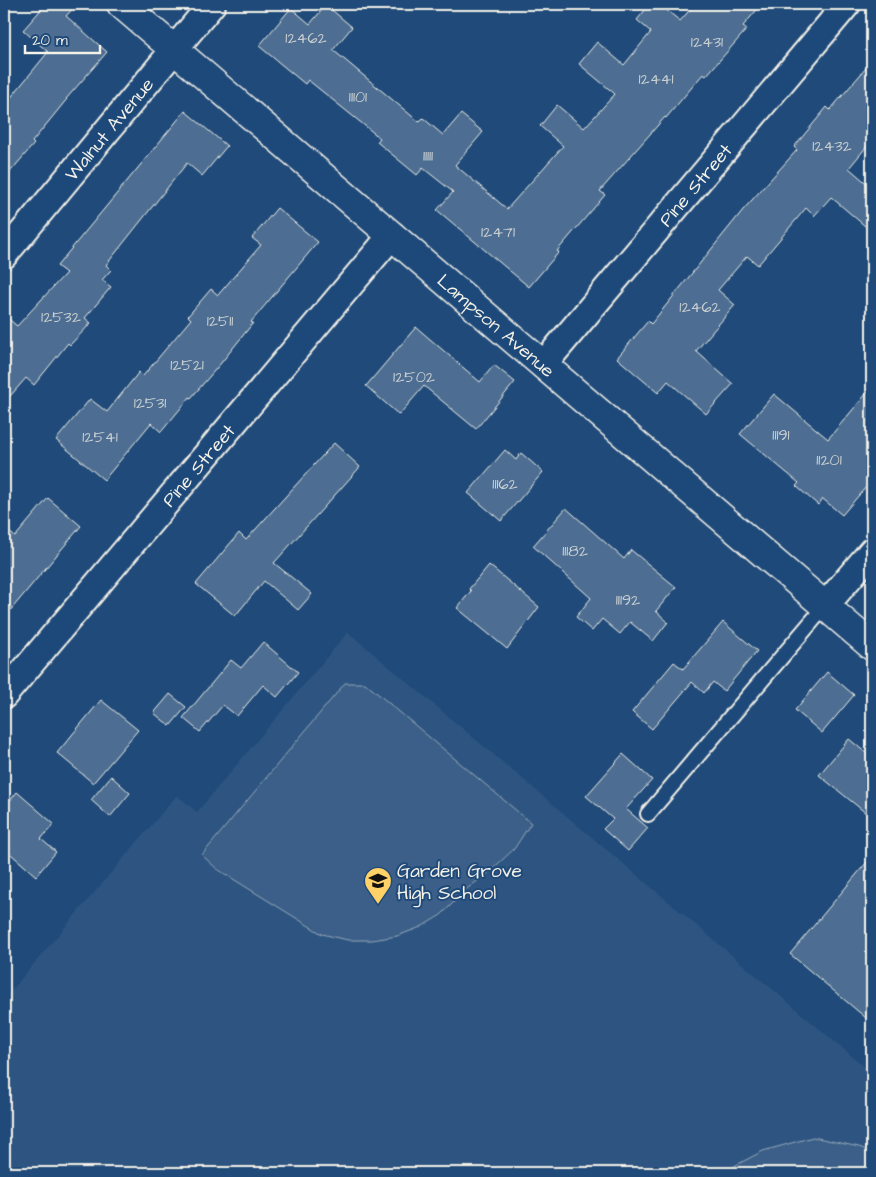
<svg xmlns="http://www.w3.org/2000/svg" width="876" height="1177" font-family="'Architects Daughter',sans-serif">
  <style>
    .built { fill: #2d5581 }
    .green { fill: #3a5f88; stroke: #97a8b8 }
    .building { fill: #4d6e92; stroke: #f4f1e8 }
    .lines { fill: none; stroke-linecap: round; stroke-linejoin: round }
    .service-casing { stroke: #f4f1e8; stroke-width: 18 }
    .minor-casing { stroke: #f4f1e8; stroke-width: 30 }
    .tertiary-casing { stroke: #f4f1e8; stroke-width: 31 }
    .service { stroke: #1f4a7a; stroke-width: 14 }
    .minor { stroke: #1f4a7a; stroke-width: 26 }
    .tertiary { stroke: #1f4a7a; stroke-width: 28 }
    .labels { text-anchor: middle; stroke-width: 4; stroke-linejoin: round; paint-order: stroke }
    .number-label { font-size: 16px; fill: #cad0d2 }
    .street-label { font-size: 19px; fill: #f4f1e8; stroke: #1f4a7a }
    .poi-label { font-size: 19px; fill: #f4f1e8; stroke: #1f4a7a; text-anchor: start }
  </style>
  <rect width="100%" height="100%" fill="#1f4a7a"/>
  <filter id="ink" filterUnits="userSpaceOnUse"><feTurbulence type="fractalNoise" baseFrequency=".02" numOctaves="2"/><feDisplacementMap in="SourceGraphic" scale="10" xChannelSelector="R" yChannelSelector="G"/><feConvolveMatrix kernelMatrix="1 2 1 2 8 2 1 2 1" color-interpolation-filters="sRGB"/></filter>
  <g filter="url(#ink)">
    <path class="built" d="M 348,632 L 872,1073 L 872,1173 L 4,1173 L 4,999 L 177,795 L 197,812 Z"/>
    <g class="green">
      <path d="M 345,683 L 365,683 L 531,823 L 514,849 L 487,874 L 468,888 L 441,915 L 421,927 L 397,936 L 372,940 L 348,940 L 322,934 L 217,869 L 202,855 Z"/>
      <path d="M 813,1137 L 859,1147 L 872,1152 L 872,1173 L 721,1173 L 763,1151 Z"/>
    </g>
    <g class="building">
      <path d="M 46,4 L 77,4 L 66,16 L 107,52 L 66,99 L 67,99 L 32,142 L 34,144 L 4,179 L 4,106 L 48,52 L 23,30 Z"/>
      <path d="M 650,4 L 659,4 L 680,21 L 695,4 L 762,4 L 743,26 L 747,29 L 706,76 L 703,74 L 666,118 L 665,117 L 600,191 L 605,195 L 557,251 L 559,252 L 529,287 L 437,210 L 453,192 L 423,168 L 417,175 L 377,142 L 380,138 L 308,80 L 305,84 L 259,46 L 291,8 L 310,24 L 326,5 L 352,27 L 333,50 L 419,122 L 423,118 L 443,135 L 461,114 L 483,132 L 455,165 L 507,209 L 563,146 L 540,126 L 557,105 L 584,128 L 615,94 L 579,64 L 597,42 L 624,65 L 651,32 L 637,20 Z"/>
      <path d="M 872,61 L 872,140 L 849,168 L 872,188 L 872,232 L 831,197 L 814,216 L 806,208 L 758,265 L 747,256 L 718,290 L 735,305 L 696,351 L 733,384 L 706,414 L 668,381 L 658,393 L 617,358 L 648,321 L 651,324 L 743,210 L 797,150 L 794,147 L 827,107 L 830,110 Z"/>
      <path d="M 185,111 L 227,146 L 202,176 L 187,163 L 106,265 L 111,270 L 102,280 L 111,287 L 85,318 L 91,323 L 70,345 L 68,343 L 34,385 L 26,378 L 4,403 L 4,315 L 17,326 L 66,273 L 57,266 Z"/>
      <path d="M 277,208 L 318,242 L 251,322 L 253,323 L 221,363 L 191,398 L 190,397 L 161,432 L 151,423 L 104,480 L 56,440 L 90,399 L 107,412 L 139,372 L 143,376 L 191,319 L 188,316 L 211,289 L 218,295 L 261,245 L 252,238 Z"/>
      <path d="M 416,327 L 480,382 L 494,365 L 515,382 L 476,429 L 424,386 L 399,415 L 366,386 Z"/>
      <path d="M 872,387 L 872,480 L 842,515 L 823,499 L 818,505 L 796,486 L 799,483 L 740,434 L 774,394 L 828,439 Z"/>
      <path d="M 334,443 L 360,467 L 274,563 L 312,594 L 298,610 L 264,581 L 235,616 L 196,584 L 239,533 L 246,540 Z"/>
      <path d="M 505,450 L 516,460 L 521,453 L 543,472 L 501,521 L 468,493 Z"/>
      <path d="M 48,498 L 81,526 L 4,618 L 4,527 L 15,537 Z"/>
      <path d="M 566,508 L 624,559 L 631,550 L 676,587 L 656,611 L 668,622 L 653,641 L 630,622 L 620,634 L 602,619 L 592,631 L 576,617 L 591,598 L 533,546 Z"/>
      <path d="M 489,565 L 539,607 L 507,649 L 457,608 L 471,591 L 469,589 Z"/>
      <path d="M 723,622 L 757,651 L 724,691 L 713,682 L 704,693 L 692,682 L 652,729 L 632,712 L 674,662 L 683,669 Z"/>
      <path d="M 263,642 L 298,672 L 277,697 L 263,685 L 237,716 L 223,705 L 200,732 L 183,718 L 231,660 L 241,668 Z"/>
      <path d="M 827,672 L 854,695 L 822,733 L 795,710 Z"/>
      <path d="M 170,694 L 186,707 L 170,726 L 154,713 Z"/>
      <path d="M 101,700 L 138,730 L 93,783 L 57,753 Z"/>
      <path d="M 849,739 L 872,758 L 872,818 L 819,775 Z"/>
      <path d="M 623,754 L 652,780 L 626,809 L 648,828 L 628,851 L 603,829 L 613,819 L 586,796 Z"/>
      <path d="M 111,776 L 130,793 L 110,817 L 91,800 Z"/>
      <path d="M 17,792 L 54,824 L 41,839 L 56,852 L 36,876 L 4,848 L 4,808 Z"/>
      <path d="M 872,856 L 872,1023 L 790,954 Z"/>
    </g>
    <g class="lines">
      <defs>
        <path id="service" d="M 648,814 L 825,606"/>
        <g id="minor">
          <path id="s1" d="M 4,255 L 212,4"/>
          <path id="s2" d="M 543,365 L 847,4"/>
          <path d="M 825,606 L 872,551"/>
          <path id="s3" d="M 4,695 L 392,235"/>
        </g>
        <g id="tertiary">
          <path id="s4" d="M 121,4 L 872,646"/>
        </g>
      </defs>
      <use href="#service" class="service-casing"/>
      <use href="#minor" class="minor-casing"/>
      <use href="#tertiary" class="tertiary-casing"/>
      <use href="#service" class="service"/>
      <use href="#minor" class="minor"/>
      <use href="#tertiary" class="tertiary"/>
    </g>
  </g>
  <defs>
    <symbol id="school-pin" viewBox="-11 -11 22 30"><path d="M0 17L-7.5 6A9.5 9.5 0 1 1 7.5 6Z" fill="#ffd166" stroke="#1f4a7a"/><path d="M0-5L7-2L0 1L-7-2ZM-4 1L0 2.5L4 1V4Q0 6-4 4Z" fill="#111"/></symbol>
  </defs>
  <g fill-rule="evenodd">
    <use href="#school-pin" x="362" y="865" width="32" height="43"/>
  </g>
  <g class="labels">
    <g class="number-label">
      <text x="306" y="43">12462</text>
      <text x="707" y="47">12431</text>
      <text x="656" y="84">12441</text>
      <text x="358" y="102">11101</text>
      <text x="832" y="151">12432</text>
      <text x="428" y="161">11111</text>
      <text x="498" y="237">12471</text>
      <text x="700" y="312">12462</text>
      <text x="61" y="322">12532</text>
      <text x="220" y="326">12511</text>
      <text x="187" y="370">12521</text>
      <text x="414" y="382">12502</text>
      <text x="150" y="408">12531</text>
      <text x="781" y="440">11191</text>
      <text x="100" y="442">12541</text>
      <text x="829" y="465">11201</text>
      <text x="505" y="489">11162</text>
      <text x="575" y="556">11182</text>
      <text x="628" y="605">11192</text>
    </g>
    <g class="street-label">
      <text dy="7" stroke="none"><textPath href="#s1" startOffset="164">Walnut Avenue</textPath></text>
      <text dy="7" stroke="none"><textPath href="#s2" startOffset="236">Pine Street</textPath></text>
      <text dy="7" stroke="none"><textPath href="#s4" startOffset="494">Lampson Avenue</textPath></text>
      <text dy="7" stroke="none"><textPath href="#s3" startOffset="301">Pine Street</textPath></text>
    </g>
    <g class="poi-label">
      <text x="397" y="877">Garden Grove<tspan x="397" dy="22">High School</tspan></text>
    </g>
  </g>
  <rect width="876" height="1177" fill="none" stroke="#1f4a7a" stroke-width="20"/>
  <rect x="10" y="10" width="856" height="1157" fill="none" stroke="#f4f1e8" stroke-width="2" filter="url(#ink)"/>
  <path d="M25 45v8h75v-8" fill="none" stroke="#f4f1e8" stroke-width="2.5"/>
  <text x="32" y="45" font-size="15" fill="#f4f1e8" stroke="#1f4a7a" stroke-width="4" paint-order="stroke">20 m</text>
</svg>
